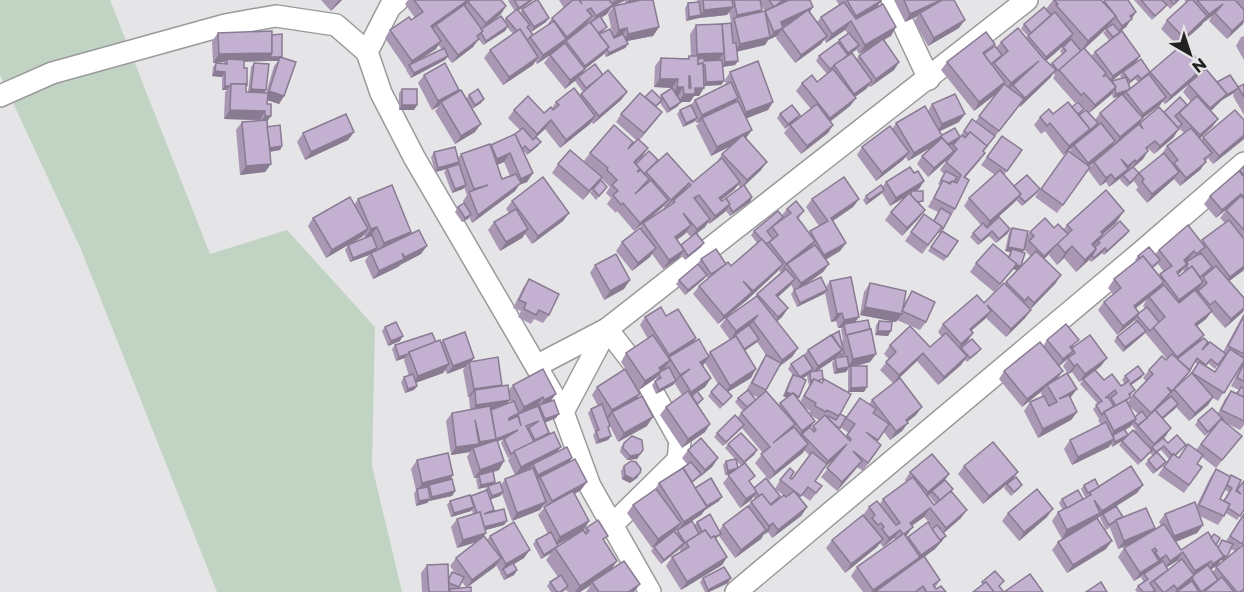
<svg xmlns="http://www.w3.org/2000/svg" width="1244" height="592" font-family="Montserrat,sans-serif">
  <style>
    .green { fill: #c1d3c2 }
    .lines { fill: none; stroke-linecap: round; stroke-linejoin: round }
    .street-casing { stroke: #9a9a9d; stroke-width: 24 }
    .street { stroke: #fff; stroke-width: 21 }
    .wall { fill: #a997b4; fill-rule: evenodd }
    .shaded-wall { fill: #897b92 }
    .building { fill: #c4b0d1; stroke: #897b92; stroke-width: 1.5; fill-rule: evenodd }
  </style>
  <rect width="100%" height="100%" fill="#e5e5e7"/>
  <path class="green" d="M 0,0 L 110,0 L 210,254 L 287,230 L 375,327 L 372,466 L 402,592 L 217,592 L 80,247 L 0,75 Z"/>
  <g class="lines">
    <defs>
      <g id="street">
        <path d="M 398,0 L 390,7 L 367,52 L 381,93 L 414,157 L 563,412 L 590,486 L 650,592"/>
        <path d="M 892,0 L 929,79"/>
        <path d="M 0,96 L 52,73 L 225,25 L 276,16 L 336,25 L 367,52"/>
        <path d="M 536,366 L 607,329 L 645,378 L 680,441 L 678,460 L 613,524"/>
        <path d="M 563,412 L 607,329 L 1027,0"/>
        <path d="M 736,592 L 1140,253 L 1244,163"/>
      </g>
    </defs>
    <use href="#street" class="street-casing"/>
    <use href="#street" class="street"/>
  </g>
  <g class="wall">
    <path d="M 321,0 L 342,0 L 331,11 Z"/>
    <path d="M 408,0 L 469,0 L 468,2 L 506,6 L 501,14 L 490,23 L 504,21 L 506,18 L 515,11 L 508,1 L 509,0 L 533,0 L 518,11 L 520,13 L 522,9 L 546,22 L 531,32 L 528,27 L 528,28 L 533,35 L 546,27 L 552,18 L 564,8 L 559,0 L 653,0 L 659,27 L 653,36 L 627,41 L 628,44 L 625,48 L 606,57 L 604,53 L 585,69 L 582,74 L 603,75 L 627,92 L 621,100 L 593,124 L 591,122 L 590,124 L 560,148 L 545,129 L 535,138 L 538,146 L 527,155 L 523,150 L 533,173 L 527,182 L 519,185 L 515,191 L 472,223 L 469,217 L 468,219 L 462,222 L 455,212 L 458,207 L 464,204 L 463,201 L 467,195 L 464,187 L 463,189 L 452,193 L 444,172 L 447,169 L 435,172 L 431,157 L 434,152 L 458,158 L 461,154 L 491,146 L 515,134 L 520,130 L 508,118 L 514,110 L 544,113 L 552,108 L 556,102 L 580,96 L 583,92 L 575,81 L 576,80 L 565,89 L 544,63 L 550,55 L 537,64 L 535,61 L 533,65 L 503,85 L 484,58 L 490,50 L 513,34 L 507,27 L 505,31 L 483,45 L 478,38 L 473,47 L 452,63 L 447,57 L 445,60 L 411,78 L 406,70 L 407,68 L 406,69 L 385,38 L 390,30 L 415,18 L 405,4 ZM 625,1 L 625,3 L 616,5 ZM 613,7 L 608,14 L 612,32 L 602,32 L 604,31 L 601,18 L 607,14 L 611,8 ZM 438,45 L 442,49 L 418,61 L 436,49 ZM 504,162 L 510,176 L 502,179 L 497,165 Z"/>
    <path d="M 697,0 L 789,0 L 813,7 L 810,12 L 817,22 L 821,17 L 839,5 L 836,0 L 880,0 L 878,7 L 891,36 L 883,40 L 899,62 L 894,70 L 870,87 L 869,86 L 866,89 L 855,97 L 856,98 L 850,106 L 831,121 L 833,125 L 828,133 L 801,154 L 784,133 L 790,125 L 811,109 L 796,91 L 802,83 L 817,82 L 829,73 L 830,71 L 827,74 L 816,61 L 819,56 L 848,34 L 845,30 L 826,43 L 824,39 L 821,44 L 795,63 L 776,38 L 777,36 L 768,40 L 765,45 L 737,52 L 738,61 L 735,65 L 723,67 L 724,81 L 721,85 L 704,86 L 699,96 L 694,96 L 690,102 L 680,102 L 678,106 L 667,113 L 660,103 L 656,107 L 656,120 L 639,140 L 648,148 L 642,157 L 635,163 L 636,164 L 658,160 L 693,182 L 717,162 L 722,154 L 731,146 L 711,156 L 696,126 L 700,122 L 697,123 L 695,121 L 683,127 L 677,114 L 680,110 L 691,105 L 695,100 L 726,85 L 725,80 L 730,72 L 773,102 L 768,110 L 746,118 L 746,138 L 761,170 L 744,186 L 752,197 L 750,202 L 730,216 L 726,211 L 709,224 L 708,222 L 705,227 L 697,233 L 704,243 L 701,247 L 685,260 L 681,255 L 679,258 L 663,269 L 652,254 L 650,257 L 632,271 L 616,251 L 622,242 L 640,228 L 642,224 L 634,231 L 617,211 L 616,213 L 607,204 L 611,198 L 606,193 L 610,187 L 601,178 L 602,177 L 584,161 L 590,153 L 628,149 L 636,140 L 616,122 L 621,114 L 645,97 L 660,98 L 661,95 L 672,89 L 672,88 L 654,87 L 655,66 L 661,58 L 688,58 L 689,56 L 691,56 L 690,34 L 696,25 L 731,23 L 731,22 L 729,12 L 727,15 L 699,18 L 686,21 L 685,8 L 688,3 L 697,2 ZM 761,5 L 765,11 L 761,12 ZM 874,45 L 859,56 L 857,59 L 847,56 L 856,49 L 859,54 ZM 738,185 L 740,188 L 722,201 L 721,200 L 734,190 ZM 673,201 L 670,205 L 647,221 L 663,206 L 665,208 ZM 686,232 L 691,237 L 681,245 L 677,239 Z"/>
    <path d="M 894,0 L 954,0 L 959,28 L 928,46 L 914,21 L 918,16 L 905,22 Z"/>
    <path d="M 1053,0 L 1101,0 L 1103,2 L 1105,0 L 1136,12 L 1126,27 L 1120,32 L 1140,56 L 1135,64 L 1150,72 L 1204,67 L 1199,75 L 1217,82 L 1238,87 L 1244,84 L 1244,115 L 1233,96 L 1234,93 L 1222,100 L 1211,111 L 1218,119 L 1212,127 L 1200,138 L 1201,140 L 1203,137 L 1244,139 L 1213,164 L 1208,158 L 1200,170 L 1180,186 L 1174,179 L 1147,203 L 1136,190 L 1138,187 L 1134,181 L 1127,187 L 1120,180 L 1121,178 L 1109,187 L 1106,182 L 1100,186 L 1088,170 L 1093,163 L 1089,166 L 1090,167 L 1057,213 L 1035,197 L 1068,151 L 1069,152 L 1072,148 L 1063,155 L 1045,131 L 1041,134 L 1034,125 L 1040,117 L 1053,114 L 1072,107 L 1084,109 L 1081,114 L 1086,110 L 1078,101 L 1075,103 L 1053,78 L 1055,75 L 1053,73 L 1050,78 L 1020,107 L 1019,106 L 986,148 L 983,151 L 985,153 L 979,161 L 965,178 L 955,209 L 943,229 L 940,233 L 938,233 L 922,254 L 905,241 L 924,214 L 933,221 L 938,212 L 928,207 L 940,185 L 938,184 L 944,174 L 940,170 L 950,156 L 928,177 L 917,164 L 922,156 L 933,146 L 908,161 L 906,157 L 903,160 L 876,181 L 857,155 L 862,147 L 892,129 L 896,123 L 928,111 L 932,104 L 959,122 L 940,131 L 942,135 L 960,137 L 964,131 L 975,122 L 998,92 L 974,111 L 941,70 L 947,62 L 991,48 L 996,48 L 1001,42 L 1026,38 L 1028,36 L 1021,29 L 1024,24 L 1046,9 ZM 1109,25 L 1110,26 L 1103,33 L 1109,40 L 1095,52 L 1091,56 L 1085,48 ZM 1069,41 L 1063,47 L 1060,51 L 1062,54 L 1050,65 L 1046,61 ZM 1122,73 L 1120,76 L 1122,78 L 1112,81 ZM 1135,79 L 1138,82 L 1130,88 L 1129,84 ZM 1188,85 L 1183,92 L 1191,102 L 1187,105 L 1164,112 L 1159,107 L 1139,124 L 1143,118 L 1160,105 L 1162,101 L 1165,104 ZM 1112,94 L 1113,98 L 1120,96 L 1100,113 L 1095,120 L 1089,113 ZM 1179,128 L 1184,133 L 1167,146 L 1161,155 L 1139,173 L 1133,167 L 1143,159 L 1148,150 L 1149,149 L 1154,154 L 1173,138 Z"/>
    <path d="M 1134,0 L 1162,0 L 1164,9 L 1152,20 Z"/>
    <path d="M 1163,0 L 1180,0 L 1170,9 Z"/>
    <path d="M 1184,0 L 1236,0 L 1236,1 L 1237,0 L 1244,0 L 1244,22 L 1227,39 L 1209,21 L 1212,16 L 1203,22 L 1178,46 L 1161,29 L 1167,20 L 1187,3 Z"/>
    <path d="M 218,33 L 272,35 L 282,57 L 284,96 L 279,104 L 267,100 L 267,104 L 271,116 L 267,121 L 267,127 L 282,146 L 280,150 L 270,152 L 271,164 L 265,172 L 240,175 L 236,130 L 242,122 L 260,120 L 224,119 L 225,92 L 227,90 L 222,90 L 222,77 L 212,76 L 213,67 L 216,63 L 224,64 L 224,62 L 213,63 L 212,41 ZM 267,60 L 267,61 L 278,61 L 274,66 L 266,93 L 264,93 L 266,90 L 254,63 L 251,67 L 248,92 L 246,92 L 244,62 L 267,61 Z"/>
    <path d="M 1244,36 L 1244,60 L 1236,46 L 1241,37 Z"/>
    <path d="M 424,75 L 466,99 L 469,95 L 484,99 L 481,103 L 472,109 L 475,132 L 455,144 L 435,111 L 439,106 L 432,110 L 418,83 Z"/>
    <path d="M 402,89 L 417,105 L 414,110 L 399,110 L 399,93 Z"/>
    <path d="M 780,114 L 800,115 L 785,129 L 777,118 Z"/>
    <path d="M 354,132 L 348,140 L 305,160 L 297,142 L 303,133 Z"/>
    <path d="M 1002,136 L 1022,150 L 1004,175 L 1014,186 L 1040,189 L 1037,193 L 1022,206 L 1016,200 L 987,227 L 1010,229 L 1007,234 L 996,243 L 989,236 L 978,245 L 970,237 L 973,233 L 981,225 L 964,206 L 969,198 L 995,175 L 981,165 Z"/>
    <path d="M 558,164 L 602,177 L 583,200 L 552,173 Z"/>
    <path d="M 1244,166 L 1244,270 L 1229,281 L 1244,311 L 1225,328 L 1211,312 L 1206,319 L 1197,326 L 1204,335 L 1198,343 L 1202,350 L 1223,352 L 1244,313 L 1244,425 L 1240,430 L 1226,423 L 1242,436 L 1216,468 L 1202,457 L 1197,464 L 1202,467 L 1184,493 L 1158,475 L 1169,459 L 1161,450 L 1158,452 L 1166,462 L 1163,466 L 1153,474 L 1145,464 L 1153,456 L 1150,453 L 1138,465 L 1119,445 L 1122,441 L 1112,447 L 1111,444 L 1109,447 L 1072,465 L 1064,449 L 1070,440 L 1101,425 L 1098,420 L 1099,419 L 1093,409 L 1098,404 L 1080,384 L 1083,380 L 1079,382 L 1072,372 L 1068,374 L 1063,366 L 1068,359 L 1059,366 L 1058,378 L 1077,389 L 1070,397 L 1077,412 L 1071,420 L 1038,438 L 1024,411 L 1030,402 L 1042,396 L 1041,393 L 1042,391 L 1022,407 L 999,379 L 1004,371 L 1043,346 L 1047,340 L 1075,346 L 1101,366 L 1095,371 L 1104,380 L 1121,386 L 1125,384 L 1122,380 L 1125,376 L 1141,378 L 1131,385 L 1132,394 L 1130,396 L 1127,402 L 1127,403 L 1133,395 L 1146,381 L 1143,378 L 1149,370 L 1167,359 L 1147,335 L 1148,334 L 1147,335 L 1145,333 L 1143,335 L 1123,352 L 1114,341 L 1117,337 L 1136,322 L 1134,320 L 1117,335 L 1098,310 L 1104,302 L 1113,294 L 1108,288 L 1114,279 L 1136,261 L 1135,260 L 1138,256 L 1155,255 L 1159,250 L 1201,242 L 1225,223 L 1220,218 L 1226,210 L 1232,205 L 1216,218 L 1204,204 L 1210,196 ZM 1158,264 L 1164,272 L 1159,276 L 1153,268 ZM 1184,268 L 1183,270 L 1184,272 L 1179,276 L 1178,274 ZM 1147,299 L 1143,306 L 1145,308 L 1139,313 L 1136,308 ZM 1225,356 L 1215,372 L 1206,366 L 1208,363 L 1215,369 ZM 1195,362 L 1197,364 L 1188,377 L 1179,385 L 1190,371 ZM 1242,364 L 1231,386 L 1239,390 L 1236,393 L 1231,391 L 1225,399 L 1218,413 L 1198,420 L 1195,425 L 1205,436 L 1212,430 L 1196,450 L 1179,458 L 1176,456 L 1186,445 L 1168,443 L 1164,438 L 1171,428 L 1163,419 L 1176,407 L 1189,421 L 1208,405 L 1213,398 L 1218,401 ZM 1128,405 L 1138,414 L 1135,417 ZM 1132,425 L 1135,429 L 1136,428 L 1134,432 L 1128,435 L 1125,430 L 1130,427 Z"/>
    <path d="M 914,173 L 924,181 L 919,189 L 915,191 L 921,205 L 925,210 L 919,218 L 902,236 L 885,220 L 891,212 L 904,198 L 890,206 L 882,193 L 866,205 L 863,200 L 866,196 L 882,187 L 886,182 Z"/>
    <path d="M 607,187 L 596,200 L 590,193 L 593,189 Z"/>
    <path d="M 358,199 L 411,232 L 409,235 L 421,254 L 400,265 L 398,267 L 373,279 L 365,261 L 369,255 L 350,262 L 345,250 L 348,245 L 326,258 L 308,226 L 313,218 L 354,205 ZM 364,235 L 365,238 L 371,235 L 349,245 L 362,237 Z"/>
    <path d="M 812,199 L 859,199 L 853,207 L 833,221 L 846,243 L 840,251 L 826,260 L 829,264 L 823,272 L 806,284 L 826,287 L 830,281 L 859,317 L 855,322 L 870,329 L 876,354 L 870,362 L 857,366 L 864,392 L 848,392 L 840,414 L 842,423 L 860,398 L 869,404 L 872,400 L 893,383 L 880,370 L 889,359 L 884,354 L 890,345 L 930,347 L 942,337 L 938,332 L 943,324 L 984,303 L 1005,284 L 1031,257 L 1024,249 L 1013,269 L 994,292 L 970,272 L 976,263 L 1008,257 L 1010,252 L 1005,251 L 1009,232 L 1012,228 L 1026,237 L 1030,232 L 1054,228 L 1063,230 L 1067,225 L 1116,223 L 1103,234 L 1100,239 L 1126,235 L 1104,255 L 1102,253 L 1091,262 L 1089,260 L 1076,272 L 1064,258 L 1057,265 L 1049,255 L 1050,253 L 1044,259 L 1061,275 L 1055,284 L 1030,309 L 1031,310 L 1025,318 L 1006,337 L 986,318 L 971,331 L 968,341 L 960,348 L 960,349 L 972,339 L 978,353 L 967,362 L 965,360 L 961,365 L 938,385 L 917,361 L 894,383 L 916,415 L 907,422 L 902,431 L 890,440 L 884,432 L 877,442 L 881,445 L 863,471 L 857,467 L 837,491 L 821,477 L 837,457 L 825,467 L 815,481 L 822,486 L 810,501 L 802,495 L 799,498 L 807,507 L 801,516 L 772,538 L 768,532 L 764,534 L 761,539 L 735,558 L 719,536 L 716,539 L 727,557 L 722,565 L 681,590 L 666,566 L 672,557 L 681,552 L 680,550 L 682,547 L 661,564 L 651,551 L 654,547 L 664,539 L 652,548 L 627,513 L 633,505 L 655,489 L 659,483 L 687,464 L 682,458 L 688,450 L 718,458 L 712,467 L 692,483 L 695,488 L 719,501 L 705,510 L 701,515 L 678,530 L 677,529 L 675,532 L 676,533 L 677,530 L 694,525 L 697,522 L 719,531 L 723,525 L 748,506 L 751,502 L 755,499 L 753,496 L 751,500 L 740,508 L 723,483 L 731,473 L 725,475 L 723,465 L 726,461 L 735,459 L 725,448 L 728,444 L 757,450 L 754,455 L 741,466 L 737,461 L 738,468 L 754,488 L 779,499 L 783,495 L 775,489 L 780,480 L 790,478 L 792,479 L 810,456 L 804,450 L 769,480 L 755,463 L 763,453 L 742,428 L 723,446 L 714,437 L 717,433 L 737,418 L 743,411 L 735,402 L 738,398 L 746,391 L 761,363 L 766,355 L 757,342 L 745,350 L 751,378 L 728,392 L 732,396 L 720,409 L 708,396 L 718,384 L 705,363 L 703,366 L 711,378 L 705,387 L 697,392 L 703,399 L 698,405 L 710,424 L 705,432 L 682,448 L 660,415 L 666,407 L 682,395 L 675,384 L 677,381 L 673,385 L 656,394 L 652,385 L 655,381 L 657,380 L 656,378 L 639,390 L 621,362 L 626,353 L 648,339 L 640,325 L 645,317 L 666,316 L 696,338 L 693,343 L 708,355 L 710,352 L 730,340 L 720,326 L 726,318 L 754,298 L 757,294 L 784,269 L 780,272 L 779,270 L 747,300 L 718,324 L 693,294 L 699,286 L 708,278 L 706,276 L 704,279 L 685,295 L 676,284 L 679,280 L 703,271 L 698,263 L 701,259 L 731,266 L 757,243 L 751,235 L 754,231 L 782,215 L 787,209 L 804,211 L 798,219 L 809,233 L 819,226 L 806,207 ZM 791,285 L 794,290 L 791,294 L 797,307 L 825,293 L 831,322 L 836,321 L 838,328 L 842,328 L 841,329 L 843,340 L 841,342 L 808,350 L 804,355 L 791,364 L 788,369 L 793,375 L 790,379 L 783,396 L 787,398 L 778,405 L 765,392 L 779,367 L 792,357 L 798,348 L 777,321 L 782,317 L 788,308 L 778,297 ZM 835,359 L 832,363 L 834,374 L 846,372 L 850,367 L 848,370 L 848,392 L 824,379 L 821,383 L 817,371 ZM 808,375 L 807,376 L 809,386 L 800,402 L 798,400 L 802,378 ZM 751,394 L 759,398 L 756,400 ZM 804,407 L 810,411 L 809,414 ZM 810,415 L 819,420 L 811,429 L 810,428 ZM 840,427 L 849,433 L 846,436 L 839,429 Z"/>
    <path d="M 512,201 L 569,213 L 563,221 L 532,244 L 525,234 L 522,238 L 500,251 L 488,230 L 494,222 L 509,213 L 506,209 Z"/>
    <path d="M 942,231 L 958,241 L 944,261 L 928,251 Z"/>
    <path d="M 595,265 L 624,289 L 604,300 L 590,273 Z"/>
    <path d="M 529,279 L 549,315 L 543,323 L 534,319 L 531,324 L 518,317 L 521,311 L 513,308 L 523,288 Z"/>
    <path d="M 870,283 L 903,305 L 912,291 L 926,322 L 920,330 L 897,320 L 896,322 L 892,322 L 888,336 L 875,335 L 876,325 L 879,321 L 892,321 L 860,315 L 864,292 Z"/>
    <path d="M 385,327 L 400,341 L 388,346 L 382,331 Z"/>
    <path d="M 443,340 L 472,361 L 501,386 L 508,391 L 513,385 L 551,401 L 556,418 L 545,422 L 558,451 L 572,458 L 569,462 L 581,490 L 575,494 L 583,530 L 584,531 L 586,528 L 604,541 L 610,570 L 640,584 L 634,592 L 586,592 L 591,585 L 580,592 L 568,592 L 566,590 L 563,592 L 551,592 L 547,586 L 550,582 L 558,577 L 546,560 L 551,553 L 541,559 L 533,544 L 536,540 L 548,534 L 538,515 L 545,507 L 544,504 L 540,510 L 512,521 L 502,494 L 500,496 L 491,499 L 493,512 L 507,521 L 504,525 L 485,530 L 483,537 L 487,540 L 490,536 L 524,558 L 514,564 L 517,570 L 514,575 L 504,580 L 500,573 L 501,571 L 500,572 L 496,565 L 468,587 L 471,592 L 422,592 L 421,573 L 427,565 L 449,577 L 452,572 L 455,573 L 450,566 L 456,558 L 476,542 L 457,548 L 451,527 L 457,519 L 473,514 L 472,510 L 471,511 L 451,517 L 447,505 L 450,501 L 471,497 L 471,496 L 486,491 L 485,490 L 487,487 L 478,489 L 476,479 L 477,478 L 474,478 L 467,457 L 470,452 L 451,455 L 446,421 L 452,413 L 470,409 L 469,398 L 470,397 L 468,397 L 463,370 L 465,367 L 447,374 L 445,370 L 443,373 L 416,383 L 417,386 L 414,390 L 405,393 L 401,382 L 404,377 L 409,376 L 404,360 L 405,358 L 396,361 L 392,349 L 395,345 L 441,342 ZM 509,398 L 512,402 L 507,404 ZM 503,439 L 501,443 L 508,458 L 510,457 L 508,460 L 515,475 L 530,468 L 528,470 L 505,479 L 501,485 L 494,484 L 495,482 L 493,472 L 499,470 L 504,461 L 497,442 ZM 579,532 L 558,546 L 557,544 ZM 462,582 L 466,587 L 459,588 Z"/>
    <path d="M 597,387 L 640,394 L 636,400 L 647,426 L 618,442 L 610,426 L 608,429 L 611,436 L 608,440 L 596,444 L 593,435 L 595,432 L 588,413 L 591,409 L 598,406 L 592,395 Z"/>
    <path d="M 624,443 L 643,450 L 637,459 L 627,460 L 620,452 L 621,447 Z"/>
    <path d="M 417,460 L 453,475 L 450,480 L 455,491 L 452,496 L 429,501 L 427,503 L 416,506 L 414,494 L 416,490 L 411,469 Z"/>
    <path d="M 624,466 L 640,473 L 637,478 L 630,483 L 622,479 L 621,471 Z"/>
    <path d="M 964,466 L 1018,472 L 1012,480 L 983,504 L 958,474 Z"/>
    <path d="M 1216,469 L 1236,490 L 1244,481 L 1244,510 L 1237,520 L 1226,513 L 1218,525 L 1200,516 L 1203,525 L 1197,533 L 1176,542 L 1181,550 L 1216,545 L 1218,547 L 1222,540 L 1226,541 L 1244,514 L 1244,540 L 1238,549 L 1244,592 L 1137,592 L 1135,590 L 1138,586 L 1144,582 L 1141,578 L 1143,576 L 1134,581 L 1118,557 L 1124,548 L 1133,543 L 1118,549 L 1110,528 L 1111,527 L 1106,530 L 1100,518 L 1101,516 L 1098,518 L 1106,549 L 1067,573 L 1052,550 L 1058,542 L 1073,532 L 1062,539 L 1052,521 L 1058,512 L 1063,510 L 1059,503 L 1062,499 L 1083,499 L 1086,497 L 1088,495 L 1085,497 L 1081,489 L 1084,485 L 1099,486 L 1143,485 L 1137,493 L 1116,506 L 1123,517 L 1152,531 L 1161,526 L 1159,522 L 1165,514 L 1196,507 L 1210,478 ZM 1225,490 L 1229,492 L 1223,501 L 1220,499 ZM 1231,549 L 1235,551 L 1225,559 ZM 1221,560 L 1223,561 L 1216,567 L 1213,572 L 1211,569 L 1218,565 ZM 1177,561 L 1178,562 L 1168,570 L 1167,567 Z"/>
    <path d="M 910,472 L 949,474 L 944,481 L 953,489 L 951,491 L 961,518 L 944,533 L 943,540 L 935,549 L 924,557 L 940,580 L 935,588 L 936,589 L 946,592 L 863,592 L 851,576 L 857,567 L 896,540 L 894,538 L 883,547 L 880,543 L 877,547 L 845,573 L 826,548 L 832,540 L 863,515 L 869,507 L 880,504 L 883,499 L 906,482 L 905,480 ZM 931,493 L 929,496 L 936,504 L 934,505 L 928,496 ZM 924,517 L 934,528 L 908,537 L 907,538 L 906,537 L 912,526 Z"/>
    <path d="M 1007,484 L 1022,485 L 1019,489 L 1011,496 L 1004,488 Z"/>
    <path d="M 1008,513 L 1047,517 L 1019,541 L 1002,521 Z"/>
    <path d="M 703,578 L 728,583 L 709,592 L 705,592 L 700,582 Z"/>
  </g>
  <g class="shaded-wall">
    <path d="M 340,0 L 342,0 L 331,11 L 337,2 Z"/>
    <path d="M 468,0 L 469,0 L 465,6 L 436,25 L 433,29 L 431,26 Z"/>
    <path d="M 531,0 L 533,0 L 516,12 L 519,8 Z"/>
    <path d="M 616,0 L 625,0 L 611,8 L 607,14 L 591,24 L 596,16 L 608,9 L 613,2 Z"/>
    <path d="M 783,0 L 789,0 L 774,7 Z"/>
    <path d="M 881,1 L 875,10 L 852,22 L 856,16 Z"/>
    <path d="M 939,1 L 933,9 L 920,13 L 918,16 L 905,22 L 910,14 Z"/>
    <path d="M 1223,4 L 1212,16 L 1203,23 L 1209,14 Z"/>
    <path d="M 506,6 L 501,14 L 480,31 L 486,23 Z"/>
    <path d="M 733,7 L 727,15 L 699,18 L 686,21 L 689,17 L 701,15 L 704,10 Z"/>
    <path d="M 813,7 L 807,15 L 775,30 L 781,22 Z"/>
    <path d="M 762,10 L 756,19 L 734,19 L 737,15 Z"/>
    <path d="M 1136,12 L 1126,27 L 1116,34 L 1130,16 Z"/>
    <path d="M 592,16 L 586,24 L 563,44 L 560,48 L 537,64 L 543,55 L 565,40 L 567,37 Z"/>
    <path d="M 1116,16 L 1107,28 L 1080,53 L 1088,41 Z"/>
    <path d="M 1207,16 L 1202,25 L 1178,46 L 1184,38 Z"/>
    <path d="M 549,18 L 546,22 L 531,32 L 534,27 Z"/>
    <path d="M 965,20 L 959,28 L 928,46 L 934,38 Z"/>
    <path d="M 1244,20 L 1243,24 L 1227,39 L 1232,31 Z"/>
    <path d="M 851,21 L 845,30 L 826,43 L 832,34 Z"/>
    <path d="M 508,26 L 505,31 L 483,45 L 486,41 Z"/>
    <path d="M 659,27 L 653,36 L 622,42 L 628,34 Z"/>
    <path d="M 896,27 L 891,36 L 859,54 L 865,45 Z"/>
    <path d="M 627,28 L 621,37 L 613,38 L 619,30 Z"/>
    <path d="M 783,28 L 777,36 L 768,40 L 774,32 Z"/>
    <path d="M 1073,34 L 1068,42 L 1040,66 L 1046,57 Z"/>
    <path d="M 827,36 L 821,44 L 795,63 L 801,55 Z"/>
    <path d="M 770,37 L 765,45 L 734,52 L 740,44 Z"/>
    <path d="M 479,39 L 473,47 L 452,63 L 458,55 Z"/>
    <path d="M 441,41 L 436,49 L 410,66 L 409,65 L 406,69 L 412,61 Z"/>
    <path d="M 628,44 L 625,48 L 606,57 L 609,53 Z"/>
    <path d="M 859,45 L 856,50 L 846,57 L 848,53 Z"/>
    <path d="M 609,47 L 603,55 L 585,69 L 580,77 L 578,77 L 576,80 L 565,89 L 570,80 L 579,74 L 585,66 Z"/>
    <path d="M 272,53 L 267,61 L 227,62 L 227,59 L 224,62 L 213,63 L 219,54 Z"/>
    <path d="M 724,53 L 718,61 L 692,63 L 697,54 Z"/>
    <path d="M 448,56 L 445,60 L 411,78 L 414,73 Z"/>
    <path d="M 1140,56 L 1134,64 L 1107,84 L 1113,76 Z"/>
    <path d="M 270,57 L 282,57 L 279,61 L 280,57 L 278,61 L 267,61 Z"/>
    <path d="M 538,57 L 533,65 L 503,85 L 509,77 Z"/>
    <path d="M 738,61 L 735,65 L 722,67 L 725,62 Z"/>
    <path d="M 1039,61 L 1034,69 L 1005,91 L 1011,83 Z"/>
    <path d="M 899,62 L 894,70 L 870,87 L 876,79 Z"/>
    <path d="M 1204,67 L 1198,76 L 1165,104 L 1171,96 Z"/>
    <path d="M 1056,70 L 1050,78 L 1020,107 L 1025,98 Z"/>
    <path d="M 215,71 L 225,72 L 222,77 L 212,76 Z"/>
    <path d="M 1138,75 L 1135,79 L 1127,85 L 1130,81 Z"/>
    <path d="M 660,79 L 678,79 L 672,88 L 654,87 Z"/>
    <path d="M 724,81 L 721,85 L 703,86 L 706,82 Z"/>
    <path d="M 872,81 L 866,89 L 848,102 L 854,94 Z"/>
    <path d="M 1005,82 L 1000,91 L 974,111 L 979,102 Z"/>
    <path d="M 225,86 L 230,86 L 227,90 L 222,90 Z"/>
    <path d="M 677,87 L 683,87 L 678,96 L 672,96 Z"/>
    <path d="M 1116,87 L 1111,95 L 1089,113 L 1095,105 Z"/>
    <path d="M 695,88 L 704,88 L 699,96 L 694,96 L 690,102 L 680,102 L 678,106 L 667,113 L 670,109 L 678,103 L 684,94 Z"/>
    <path d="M 251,89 L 266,90 L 263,94 L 248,93 Z"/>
    <path d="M 1130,89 L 1126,92 L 1124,95 L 1113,98 L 1116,94 Z"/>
    <path d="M 1237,89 L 1234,93 L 1222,100 L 1204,117 L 1210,108 L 1227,94 Z"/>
    <path d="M 459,90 L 453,98 L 441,102 L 439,106 L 432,110 L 438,101 Z"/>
    <path d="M 269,91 L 284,96 L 279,104 L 264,99 Z"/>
    <path d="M 627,92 L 621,100 L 593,124 L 599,116 Z"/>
    <path d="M 1166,97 L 1160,105 L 1143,118 L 1137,126 L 1114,146 L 1120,137 L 1137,122 L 1143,114 Z"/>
    <path d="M 738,98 L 732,106 L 702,118 L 700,122 L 697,123 L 702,115 Z"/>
    <path d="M 856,98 L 850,106 L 824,126 L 830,118 Z"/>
    <path d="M 484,99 L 481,103 L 472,109 L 475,105 Z"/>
    <path d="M 773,102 L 768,110 L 740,121 L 746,112 Z"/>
    <path d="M 402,105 L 417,105 L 414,110 L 399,110 Z"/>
    <path d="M 230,110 L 265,111 L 260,120 L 224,119 Z"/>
    <path d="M 662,112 L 656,120 L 638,142 L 644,133 Z"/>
    <path d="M 965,114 L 959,122 L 936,133 L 942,124 Z"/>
    <path d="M 800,115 L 797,119 L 785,129 L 788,124 Z"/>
    <path d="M 265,116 L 271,116 L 265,124 L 259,124 Z"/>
    <path d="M 595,116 L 590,124 L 560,148 L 566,140 Z"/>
    <path d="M 697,118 L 694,122 L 683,127 L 686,123 Z"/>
    <path d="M 1218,119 L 1212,127 L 1194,144 L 1200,135 Z"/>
    <path d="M 551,120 L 545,129 L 531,142 L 537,134 Z"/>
    <path d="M 1098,123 L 1095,128 L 1063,155 L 1069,146 Z"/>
    <path d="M 481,124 L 475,132 L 455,144 L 461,136 Z"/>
    <path d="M 833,125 L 828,133 L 801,154 L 807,146 Z"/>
    <path d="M 1179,129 L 1173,138 L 1154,154 L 1160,146 Z"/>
    <path d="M 752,130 L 746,138 L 711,156 L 717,147 Z"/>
    <path d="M 354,132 L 348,140 L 305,160 L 311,152 Z"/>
    <path d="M 1244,135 L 1244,139 L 1213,164 L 1219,156 Z"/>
    <path d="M 942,136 L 937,144 L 908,161 L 914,153 Z"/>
    <path d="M 960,137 L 957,141 L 941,151 L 944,147 Z"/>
    <path d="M 1115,141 L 1110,150 L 1083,171 L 1088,163 Z"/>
    <path d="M 541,142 L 538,146 L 527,155 L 530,151 Z"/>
    <path d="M 282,146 L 280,150 L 267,152 L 270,148 Z"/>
    <path d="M 648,148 L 642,157 L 628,170 L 634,162 Z"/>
    <path d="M 954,151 L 948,159 L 928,177 L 934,168 Z"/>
    <path d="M 1148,151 L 1143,159 L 1131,170 L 1136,162 Z"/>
    <path d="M 909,152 L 903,160 L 876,181 L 882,173 Z"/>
    <path d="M 510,153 L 504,162 L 492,167 L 497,159 Z"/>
    <path d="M 985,153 L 979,161 L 958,185 L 964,177 Z"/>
    <path d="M 1135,160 L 1122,177 L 1109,187 L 1115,179 L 1124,172 L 1128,166 Z"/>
    <path d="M 459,162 L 456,167 L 435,172 L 438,168 Z"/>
    <path d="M 767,162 L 761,170 L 741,189 L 747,180 Z"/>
    <path d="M 1206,162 L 1200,170 L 1180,186 L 1186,178 Z"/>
    <path d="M 271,164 L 265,172 L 240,175 L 246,166 Z"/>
    <path d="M 1179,172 L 1173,180 L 1147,203 L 1152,194 Z"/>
    <path d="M 533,173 L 527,182 L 519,185 L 515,191 L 472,223 L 478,215 L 515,187 L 521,179 Z"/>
    <path d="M 1111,174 L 1106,182 L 1100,186 L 1106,178 Z"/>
    <path d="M 602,177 L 596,185 L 583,200 L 589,191 Z"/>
    <path d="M 924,181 L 919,189 L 911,193 L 911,191 L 908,195 L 890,206 L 896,198 Z"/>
    <path d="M 740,182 L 734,190 L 713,206 L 719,198 Z"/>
    <path d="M 689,183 L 684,191 L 665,208 L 671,200 Z"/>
    <path d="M 466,185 L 463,189 L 452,193 L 455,189 Z"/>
    <path d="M 1040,189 L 1037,193 L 1022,206 L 1025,202 Z"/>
    <path d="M 884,190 L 881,194 L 866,205 L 869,200 Z"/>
    <path d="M 1021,194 L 1015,202 L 985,229 L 990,221 Z"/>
    <path d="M 1241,194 L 1235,202 L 1216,218 L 1222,210 Z"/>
    <path d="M 752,197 L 750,202 L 730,216 L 733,212 Z"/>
    <path d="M 859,199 L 853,207 L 825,226 L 831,218 Z"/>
    <path d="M 668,200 L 662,208 L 634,231 L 640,223 Z"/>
    <path d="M 730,204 L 725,212 L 709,224 L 715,216 Z"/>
    <path d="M 925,210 L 919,218 L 902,236 L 907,228 Z"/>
    <path d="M 1124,211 L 1116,223 L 1092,244 L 1101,232 Z"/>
    <path d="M 569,213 L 563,221 L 532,244 L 538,236 Z"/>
    <path d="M 471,214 L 468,219 L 462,222 L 465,218 Z"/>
    <path d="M 710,219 L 705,227 L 691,238 L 697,229 Z"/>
    <path d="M 691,225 L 685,234 L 670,245 L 675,237 Z"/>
    <path d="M 377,227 L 371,235 L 365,238 L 371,229 Z"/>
    <path d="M 368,229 L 362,237 L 326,258 L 332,250 Z"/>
    <path d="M 528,229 L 522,238 L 500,251 L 506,242 Z"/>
    <path d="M 1010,229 L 1007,234 L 996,243 L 999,239 Z"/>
    <path d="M 992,231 L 989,236 L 978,245 L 981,241 Z"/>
    <path d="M 1129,231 L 1126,235 L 1104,255 L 1107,251 Z"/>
    <path d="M 411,232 L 406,240 L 378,252 L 384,243 Z"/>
    <path d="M 1103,234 L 1094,246 L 1092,244 Z"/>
    <path d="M 815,241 L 809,249 L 787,264 L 784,269 L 780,272 L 786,264 Z"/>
    <path d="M 704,243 L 701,247 L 685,260 L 688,256 Z"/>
    <path d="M 846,243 L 840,251 L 819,263 L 824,255 Z"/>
    <path d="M 1056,245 L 1050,253 L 1038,265 L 1044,256 Z"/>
    <path d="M 427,246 L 421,254 L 400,265 L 398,267 L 373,279 L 379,271 L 403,260 L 405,257 Z"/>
    <path d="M 1072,246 L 1064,258 L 1057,265 L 1065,253 Z"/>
    <path d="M 1008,247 L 1024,250 L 1021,254 L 1012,249 L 1010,252 L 1005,251 Z"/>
    <path d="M 377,248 L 374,253 L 371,253 L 369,255 L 350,262 L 353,258 Z"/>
    <path d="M 656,248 L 650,257 L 632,271 L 638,263 Z"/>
    <path d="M 1105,248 L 1102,253 L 1091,262 L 1094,258 Z"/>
    <path d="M 1096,249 L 1088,261 L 1076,272 L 1085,260 Z"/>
    <path d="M 684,250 L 679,258 L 663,269 L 669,260 Z"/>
    <path d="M 1194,251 L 1188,260 L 1178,268 L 1184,260 Z"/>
    <path d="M 1008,262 L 1021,266 L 1018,271 L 1013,269 L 994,292 L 1000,284 Z"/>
    <path d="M 783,264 L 777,272 L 747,300 L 718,324 L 724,316 L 752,292 Z"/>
    <path d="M 829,264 L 823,272 L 795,292 L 801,283 Z"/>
    <path d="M 1187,264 L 1181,272 L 1171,280 L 1177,272 Z"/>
    <path d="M 1244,266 L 1244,270 L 1224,285 L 1230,277 Z"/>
    <path d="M 1212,267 L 1209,271 L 1193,283 L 1196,279 Z"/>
    <path d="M 707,275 L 704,279 L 685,295 L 688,290 Z"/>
    <path d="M 1061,275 L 1055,284 L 1028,312 L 1034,303 Z"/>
    <path d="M 795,279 L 789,287 L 770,304 L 776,295 Z"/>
    <path d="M 630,280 L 624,289 L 604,300 L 610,291 Z"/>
    <path d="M 1164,282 L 1159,290 L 1128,314 L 1134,306 Z"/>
    <path d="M 1203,282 L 1198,290 L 1173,308 L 1179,300 Z"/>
    <path d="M 827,290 L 824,294 L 797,307 L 800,303 Z"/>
    <path d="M 865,307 L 902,314 L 896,322 L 860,315 Z"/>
    <path d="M 788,308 L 782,317 L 772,326 L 778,317 Z"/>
    <path d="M 1244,308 L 1243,312 L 1225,328 L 1231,319 Z"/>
    <path d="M 1031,310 L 1025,318 L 1006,337 L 1011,329 Z"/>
    <path d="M 991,311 L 985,319 L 964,337 L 970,329 Z"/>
    <path d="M 1212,311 L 1206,319 L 1189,332 L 1195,324 Z"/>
    <path d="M 842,313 L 836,321 L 831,322 L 837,314 Z"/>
    <path d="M 1139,313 L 1134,321 L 1117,335 L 1123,326 Z"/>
    <path d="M 758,315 L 749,326 L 734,336 L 730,340 L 736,331 Z"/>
    <path d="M 859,317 L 853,325 L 844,324 L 842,328 L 838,328 L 844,320 Z"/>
    <path d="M 878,331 L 891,331 L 888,336 L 875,335 Z"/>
    <path d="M 1146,331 L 1143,335 L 1123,352 L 1125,347 Z"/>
    <path d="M 973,333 L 968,341 L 955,352 L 961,344 Z"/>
    <path d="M 1204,335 L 1198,343 L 1171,365 L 1177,357 Z"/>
    <path d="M 403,336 L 400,341 L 388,346 L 391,341 Z"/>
    <path d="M 696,338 L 691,347 L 669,357 L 666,362 L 663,364 L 669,355 Z"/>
    <path d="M 759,339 L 756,343 L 740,354 L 743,350 Z"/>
    <path d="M 798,348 L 792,357 L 776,368 L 782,360 Z"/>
    <path d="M 842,350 L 836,358 L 812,374 L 818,366 Z"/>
    <path d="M 1073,351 L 1067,359 L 1057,368 L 1063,359 Z"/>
    <path d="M 923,353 L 917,361 L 893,384 L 899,375 Z"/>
    <path d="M 408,354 L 405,358 L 396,361 L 399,357 Z"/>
    <path d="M 876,354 L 870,362 L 851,367 L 851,366 L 850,367 L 847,368 L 853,359 Z"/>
    <path d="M 967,356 L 961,365 L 938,385 L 944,377 Z"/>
    <path d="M 709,357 L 703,365 L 694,371 L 700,362 Z"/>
    <path d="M 474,358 L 470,364 L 469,362 L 465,367 L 447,374 L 453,366 Z"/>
    <path d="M 1107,358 L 1101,366 L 1079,382 L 1085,374 Z"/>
    <path d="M 670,360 L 664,369 L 653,376 L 659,368 Z"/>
    <path d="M 449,364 L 443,373 L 412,384 L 418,376 Z"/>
    <path d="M 1077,364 L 1072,372 L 1068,374 L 1074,366 Z"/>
    <path d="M 849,367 L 846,372 L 834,374 L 837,369 Z"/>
    <path d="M 690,369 L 681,376 L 673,385 L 656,394 L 659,390 L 675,382 L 680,375 Z"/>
    <path d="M 756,369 L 751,378 L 724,394 L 730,386 Z"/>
    <path d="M 813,369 L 810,373 L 810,372 L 808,375 L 797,382 L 800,377 Z"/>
    <path d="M 661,371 L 655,379 L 639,390 L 645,381 Z"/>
    <path d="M 1063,371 L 1057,379 L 1047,385 L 1042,391 L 1022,407 L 1027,399 Z"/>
    <path d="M 1190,371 L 1184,379 L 1166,399 L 1172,391 Z"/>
    <path d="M 1144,374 L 1141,378 L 1127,388 L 1130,384 Z"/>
    <path d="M 711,378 L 705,387 L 686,400 L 691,392 Z"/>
    <path d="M 502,385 L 496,393 L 475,390 L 470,397 L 468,397 L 474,389 Z"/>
    <path d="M 417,386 L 414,390 L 405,393 L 408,389 Z"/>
    <path d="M 867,387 L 864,392 L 848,392 L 851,388 Z"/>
    <path d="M 1077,389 L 1071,397 L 1053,408 L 1059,399 Z"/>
    <path d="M 786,392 L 799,397 L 796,401 L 783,396 Z"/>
    <path d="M 1171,392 L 1165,400 L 1154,411 L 1144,422 L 1139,426 L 1138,426 L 1135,429 L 1138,425 L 1147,418 L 1151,413 Z"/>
    <path d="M 556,394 L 550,402 L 539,406 L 544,400 Z"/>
    <path d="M 640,394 L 634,402 L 612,412 L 610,417 L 606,419 L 612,410 Z"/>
    <path d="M 543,397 L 537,406 L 518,415 L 524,407 Z"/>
    <path d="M 1213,397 L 1208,405 L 1189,421 L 1195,413 Z"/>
    <path d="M 510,400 L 504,408 L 471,413 L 476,405 Z"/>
    <path d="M 1178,404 L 1175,409 L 1158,423 L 1161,419 Z"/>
    <path d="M 922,407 L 916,415 L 900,428 L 906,420 Z"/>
    <path d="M 1077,412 L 1071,420 L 1038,438 L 1043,429 Z"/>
    <path d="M 518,414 L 515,418 L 506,422 L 509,418 Z"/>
    <path d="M 559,414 L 556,418 L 542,424 L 545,419 Z"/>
    <path d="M 653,417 L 647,426 L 618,442 L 624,433 Z"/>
    <path d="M 1136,419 L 1130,427 L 1108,439 L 1114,431 Z"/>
    <path d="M 815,421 L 809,430 L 796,440 L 802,431 Z"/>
    <path d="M 908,423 L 902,431 L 890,440 L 896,431 Z"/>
    <path d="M 710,424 L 705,432 L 682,448 L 688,439 Z"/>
    <path d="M 744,425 L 741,429 L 723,446 L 726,442 Z"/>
    <path d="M 1171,428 L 1165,437 L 1153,448 L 1152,447 L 1148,452 L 1154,444 Z"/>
    <path d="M 518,430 L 515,435 L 474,450 L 480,442 Z"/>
    <path d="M 1128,435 L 1125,439 L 1112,447 L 1115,442 Z"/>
    <path d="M 611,436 L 608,440 L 596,444 L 599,440 Z"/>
    <path d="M 1114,439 L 1109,447 L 1072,465 L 1078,457 Z"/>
    <path d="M 479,444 L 474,451 L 473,448 L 470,452 L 451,455 L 456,447 Z"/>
    <path d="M 808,444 L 803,453 L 769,480 L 775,472 Z"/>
    <path d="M 847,444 L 842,452 L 825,467 L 809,489 L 828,461 Z"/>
    <path d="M 561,447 L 555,455 L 533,464 L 530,468 L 515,475 L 521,467 Z"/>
    <path d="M 757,450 L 754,455 L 741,466 L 744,462 Z"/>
    <path d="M 640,454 L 637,459 L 627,460 L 630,456 Z"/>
    <path d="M 572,458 L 566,466 L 540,477 L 538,481 L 533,483 L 538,475 Z"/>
    <path d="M 718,458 L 712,467 L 699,478 L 705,470 Z"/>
    <path d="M 504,461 L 499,470 L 479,477 L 479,475 L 477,478 L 474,478 L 480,470 Z"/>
    <path d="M 862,461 L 856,469 L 837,491 L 842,482 Z"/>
    <path d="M 1166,462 L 1163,466 L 1153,474 L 1156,470 Z"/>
    <path d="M 738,468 L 735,472 L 725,475 L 728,471 Z"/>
    <path d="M 1018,472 L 1012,480 L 983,504 L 989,496 Z"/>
    <path d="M 640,473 L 637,478 L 630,483 L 622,479 L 625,475 Z"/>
    <path d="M 949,474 L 943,483 L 922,501 L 928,492 Z"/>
    <path d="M 453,475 L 447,484 L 429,485 L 427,488 L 417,491 L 422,483 Z"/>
    <path d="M 495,482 L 492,486 L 488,486 L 487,487 L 478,489 L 481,485 Z"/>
    <path d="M 587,482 L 581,490 L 546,509 L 552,501 Z"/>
    <path d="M 1143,485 L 1137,493 L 1096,519 L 1102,511 Z"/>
    <path d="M 455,491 L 452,496 L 429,501 L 432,497 Z"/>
    <path d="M 503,492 L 500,496 L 489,500 L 492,496 Z"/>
    <path d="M 757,492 L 751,500 L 740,508 L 746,499 Z"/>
    <path d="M 722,497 L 719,501 L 705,510 L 701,515 L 678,530 L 684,522 Z"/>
    <path d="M 430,499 L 427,503 L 416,506 L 419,501 Z"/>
    <path d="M 546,502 L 540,510 L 512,521 L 517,513 Z"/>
    <path d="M 474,507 L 471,511 L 451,517 L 454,513 Z"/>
    <path d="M 807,507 L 801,516 L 772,538 L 778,530 Z"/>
    <path d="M 930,508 L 924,517 L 904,531 L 910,523 Z"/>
    <path d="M 1053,509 L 1047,517 L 1019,541 L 1024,532 Z"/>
    <path d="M 967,510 L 961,518 L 940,536 L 946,528 Z"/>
    <path d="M 1100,513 L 1094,521 L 1062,539 L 1067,530 Z"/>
    <path d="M 507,521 L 504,525 L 479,532 L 482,528 Z"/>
    <path d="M 589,521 L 584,530 L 555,546 L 560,537 Z"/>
    <path d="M 681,523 L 675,531 L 652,548 L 658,539 Z"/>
    <path d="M 773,523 L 768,532 L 764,535 L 769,526 Z"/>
    <path d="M 1203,525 L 1197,533 L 1168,545 L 1174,536 Z"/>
    <path d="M 913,527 L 907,535 L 898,542 L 904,534 Z"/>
    <path d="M 1155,528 L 1149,536 L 1118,549 L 1124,541 Z"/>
    <path d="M 766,530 L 761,539 L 735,558 L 741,550 Z"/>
    <path d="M 900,530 L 894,538 L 883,547 L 889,538 Z"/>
    <path d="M 486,533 L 480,541 L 457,548 L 463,540 Z"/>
    <path d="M 946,536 L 935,549 L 876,592 L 872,592 L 873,590 L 918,558 L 921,555 Z"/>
    <path d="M 883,539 L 877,547 L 845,573 L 851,564 Z"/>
    <path d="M 1112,541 L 1106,549 L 1067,573 L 1073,565 Z"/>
    <path d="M 684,543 L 681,548 L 661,564 L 664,560 Z"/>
    <path d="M 554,549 L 551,553 L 541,559 L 544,555 Z"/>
    <path d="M 530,550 L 524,558 L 504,570 L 503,569 L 500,572 L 506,564 Z"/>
    <path d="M 1183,552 L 1177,561 L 1164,569 L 1170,561 Z"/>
    <path d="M 1217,553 L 1227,557 L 1224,561 L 1221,560 L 1218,565 L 1207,572 L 1213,564 Z"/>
    <path d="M 1166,555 L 1160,563 L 1154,567 L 1160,559 Z"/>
    <path d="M 727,557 L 722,565 L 681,590 L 687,582 Z"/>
    <path d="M 501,558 L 495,567 L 466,588 L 472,580 Z"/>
    <path d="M 617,561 L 609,573 L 592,582 L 591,585 L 580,592 L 575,592 L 580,586 Z"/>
    <path d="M 1159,561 L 1153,569 L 1144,574 L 1134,581 L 1140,573 Z"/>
    <path d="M 1211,561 L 1205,569 L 1193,577 L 1189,584 L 1177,592 L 1175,592 L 1177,589 L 1191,576 L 1195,571 Z"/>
    <path d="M 517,570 L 514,575 L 504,580 L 507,576 Z"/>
    <path d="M 731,578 L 728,583 L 709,592 L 707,592 L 708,590 Z"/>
    <path d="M 640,584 L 634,592 L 628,592 Z"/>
  </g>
  <g class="building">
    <path d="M 414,0 L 468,0 L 431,26 L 441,41 L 412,61 L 390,30 L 409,17 L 411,20 L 423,12 Z"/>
    <path d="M 470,0 L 501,0 L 506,6 L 486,23 L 468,2 Z"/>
    <path d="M 514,0 L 531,0 L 519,8 Z"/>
    <path d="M 536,0 L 538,0 L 549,18 L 534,27 L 522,9 Z"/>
    <path d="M 573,0 L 579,0 L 582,4 L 580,0 L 609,0 L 613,5 L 596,16 L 591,8 L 587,10 L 592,16 L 567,37 L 552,18 Z"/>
    <path d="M 629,0 L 641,0 L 629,2 Z"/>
    <path d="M 641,0 L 653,0 L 659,27 L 628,34 L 627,28 L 619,30 L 614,6 Z"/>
    <path d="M 703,0 L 732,0 L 733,7 L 704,10 Z"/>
    <path d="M 734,0 L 760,0 L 762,10 L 737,15 Z"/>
    <path d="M 769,0 L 783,0 L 774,7 Z"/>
    <path d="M 789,0 L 810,0 L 813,7 L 781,22 L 783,28 L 774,32 L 765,11 Z"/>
    <path d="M 847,0 L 880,0 L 881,1 L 856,16 Z"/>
    <path d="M 904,0 L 938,0 L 939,1 L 910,14 Z"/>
    <path d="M 942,0 L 954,0 L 965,20 L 934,38 L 920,13 Z"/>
    <path d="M 1054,0 L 1101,0 L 1116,16 L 1088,41 L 1056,5 L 1058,4 Z"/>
    <path d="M 1105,0 L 1128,0 L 1136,12 L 1130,16 L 1132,19 L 1122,26 L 1115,16 L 1116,16 L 1104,1 Z"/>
    <path d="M 1141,0 L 1162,0 L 1167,5 L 1155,16 Z"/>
    <path d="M 1170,0 L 1178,0 L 1173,4 Z"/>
    <path d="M 1189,0 L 1193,0 L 1207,16 L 1184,38 L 1167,20 Z"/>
    <path d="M 1197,0 L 1235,0 L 1244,10 L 1244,20 L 1232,31 L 1215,13 L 1223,4 L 1209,14 Z"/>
    <path d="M 699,2 L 701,15 L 689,17 L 688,3 Z"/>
    <path d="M 844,2 L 856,19 L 883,4 L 896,27 L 865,45 L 851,21 L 832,34 L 821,17 Z"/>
    <path d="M 464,5 L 483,31 L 477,36 L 479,39 L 458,55 L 436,25 Z"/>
    <path d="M 1044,7 L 1051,15 L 1031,33 L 1024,24 Z"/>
    <path d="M 517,9 L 530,25 L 527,27 L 533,35 L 527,40 L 520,29 L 517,31 L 506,18 Z"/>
    <path d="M 808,10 L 827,36 L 801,55 L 782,29 Z"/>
    <path d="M 765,11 L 770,37 L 740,44 L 734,18 Z"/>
    <path d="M 1055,12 L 1073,34 L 1046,57 L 1028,36 Z"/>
    <path d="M 501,16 L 508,26 L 486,41 L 481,33 L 483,31 L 481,29 Z"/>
    <path d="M 600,16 L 607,27 L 598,33 L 590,23 Z"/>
    <path d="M 554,21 L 566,39 L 543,55 L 530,37 Z"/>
    <path d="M 590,22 L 609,47 L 585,66 L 566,41 Z"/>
    <path d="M 731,23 L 733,43 L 736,43 L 738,61 L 725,62 L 722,24 Z"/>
    <path d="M 722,24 L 724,53 L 697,54 L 696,25 Z"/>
    <path d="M 1113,24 L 1120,32 L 1113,37 L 1106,29 Z"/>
    <path d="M 1018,28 L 1043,58 L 1056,70 L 1025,98 L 1013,85 L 1039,61 L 1011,83 L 994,63 L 1008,51 L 1001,42 Z"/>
    <path d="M 520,29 L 538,57 L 509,77 L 490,50 Z"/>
    <path d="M 610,29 L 614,38 L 623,34 L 628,44 L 609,53 L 607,49 L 609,47 L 599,34 Z"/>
    <path d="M 272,31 L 272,53 L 219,54 L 218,33 Z"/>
    <path d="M 1122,31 L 1140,56 L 1113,76 L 1095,52 Z"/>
    <path d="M 986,32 L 995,44 L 983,53 L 1005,82 L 979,102 L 947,62 Z"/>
    <path d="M 849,33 L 859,45 L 848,53 L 839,40 Z"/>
    <path d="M 282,34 L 282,57 L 270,57 L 272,53 L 272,35 Z"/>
    <path d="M 883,39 L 899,62 L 876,79 L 859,56 Z"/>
    <path d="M 1071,39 L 1081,51 L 1058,71 L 1052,63 L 1066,51 L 1063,47 Z"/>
    <path d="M 838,42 L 848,55 L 830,69 L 819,56 Z"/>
    <path d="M 565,43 L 585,69 L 570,80 L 550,55 Z"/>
    <path d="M 1183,44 L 1204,67 L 1171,96 L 1150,72 Z"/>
    <path d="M 995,46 L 1002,55 L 991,64 L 984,54 Z"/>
    <path d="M 444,48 L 448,56 L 414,73 L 409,65 Z"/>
    <path d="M 1084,48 L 1106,73 L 1103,77 L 1106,75 L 1116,87 L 1095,105 L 1084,93 L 1081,95 L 1059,70 Z"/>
    <path d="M 852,53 L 872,81 L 854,94 L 834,65 Z"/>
    <path d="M 689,56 L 698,56 L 698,64 L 703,63 L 704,88 L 695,88 L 695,94 L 684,94 L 683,87 L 677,87 L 678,79 L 660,79 L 661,58 L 689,59 ZM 689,76 L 690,76 L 691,88 L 689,88 Z"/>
    <path d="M 280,57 L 296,62 L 284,96 L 269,91 Z"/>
    <path d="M 704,58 L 704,61 L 722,60 L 724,81 L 706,82 L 705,65 L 703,65 L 703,63 L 698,64 L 698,59 Z"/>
    <path d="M 227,59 L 244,60 L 244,68 L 247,68 L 247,86 L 246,84 L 231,84 L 230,86 L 225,86 L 225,72 L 215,71 L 216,63 L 227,64 Z"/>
    <path d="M 1141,59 L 1150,72 L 1141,79 L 1138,75 L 1130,81 L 1123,72 Z"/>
    <path d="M 758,61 L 773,102 L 746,112 L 730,72 Z"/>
    <path d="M 254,63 L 269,64 L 266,90 L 251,89 Z"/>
    <path d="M 445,63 L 459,90 L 438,101 L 424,75 Z"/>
    <path d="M 595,64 L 603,75 L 586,88 L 578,77 Z"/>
    <path d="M 833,69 L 856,98 L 830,118 L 802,83 L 812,75 L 817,82 Z"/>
    <path d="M 1206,69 L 1227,94 L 1210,108 L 1188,84 Z"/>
    <path d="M 608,70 L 627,92 L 599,116 L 581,94 Z"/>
    <path d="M 1149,74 L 1166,97 L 1143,114 L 1126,92 Z"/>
    <path d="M 1230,75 L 1239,88 L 1225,96 L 1227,94 L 1217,82 Z"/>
    <path d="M 1126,77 L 1130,88 L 1128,90 L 1116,94 L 1115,89 L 1116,87 L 1112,81 Z"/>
    <path d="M 731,82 L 738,98 L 702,115 L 695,100 Z"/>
    <path d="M 231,84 L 246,84 L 246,92 L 268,93 L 267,104 L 271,104 L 271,116 L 265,116 L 265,111 L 230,110 Z"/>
    <path d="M 1004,84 L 1024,99 L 999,131 L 979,116 Z"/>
    <path d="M 1244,84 L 1244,97 L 1238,87 Z"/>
    <path d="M 574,88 L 595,116 L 566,140 L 551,120 L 537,134 L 514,110 L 528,96 L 544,113 L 551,107 L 553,110 L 559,105 L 556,102 Z"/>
    <path d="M 672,88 L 681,102 L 670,109 L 661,95 Z"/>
    <rect x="402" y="89" width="15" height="16"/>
    <path d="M 478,89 L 484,99 L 475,105 L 469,95 Z"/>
    <path d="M 461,90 L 481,124 L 461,136 L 441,102 Z"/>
    <path d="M 652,90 L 662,100 L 656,106 L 645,97 Z"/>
    <path d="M 640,93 L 662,112 L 644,133 L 621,114 Z"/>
    <path d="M 955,94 L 965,114 L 942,124 L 932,104 Z"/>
    <path d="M 1122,94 L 1143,118 L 1120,137 L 1100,113 Z"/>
    <path d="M 1197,96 L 1218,119 L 1200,135 L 1179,113 Z"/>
    <path d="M 1180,97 L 1187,105 L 1175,116 L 1182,124 L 1178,128 L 1164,112 Z"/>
    <path d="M 738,101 L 752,130 L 717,147 L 702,118 Z"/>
    <path d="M 1068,102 L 1090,129 L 1069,146 L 1050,123 L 1047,126 L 1040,117 L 1049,109 L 1053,114 Z"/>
    <path d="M 1078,102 L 1084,109 L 1078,114 L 1072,107 Z"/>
    <path d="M 817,104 L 833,125 L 807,146 L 790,125 Z"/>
    <path d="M 691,105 L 697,118 L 686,123 L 680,110 Z"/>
    <path d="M 792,105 L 800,115 L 788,124 L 780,114 Z"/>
    <path d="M 925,106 L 942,136 L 914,153 L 896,123 Z"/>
    <path d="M 1159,107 L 1179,129 L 1160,146 L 1155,141 L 1146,148 L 1148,151 L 1136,162 L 1135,160 L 1128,166 L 1121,159 L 1128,169 L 1115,179 L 1111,174 L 1106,178 L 1094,162 L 1139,124 L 1143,129 L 1140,123 Z"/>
    <path d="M 1086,110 L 1098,123 L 1089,131 L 1090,129 L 1079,115 Z"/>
    <path d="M 1235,110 L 1244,120 L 1244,135 L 1219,156 L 1203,137 Z"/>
    <path d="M 346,114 L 354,132 L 311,152 L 303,133 Z"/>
    <path d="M 972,119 L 995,136 L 987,146 L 970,132 L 968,134 L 964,131 Z"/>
    <path d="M 267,120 L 271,164 L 246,166 L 242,122 Z"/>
    <path d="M 1101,123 L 1115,141 L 1088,163 L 1074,145 Z"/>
    <path d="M 280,125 L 282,146 L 270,148 L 267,127 Z"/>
    <path d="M 614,125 L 633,142 L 628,149 L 638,139 L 648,148 L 634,162 L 640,169 L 637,172 L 641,170 L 649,179 L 635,194 L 651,180 L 668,200 L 640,223 L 623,203 L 621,205 L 613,195 L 618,191 L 612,185 L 617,180 L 607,170 L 608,168 L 590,153 Z"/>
    <path d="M 890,126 L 909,152 L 882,173 L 862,147 Z"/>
    <path d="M 523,128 L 533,140 L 536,137 L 541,142 L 530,151 L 525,146 L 522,149 L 515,134 Z"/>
    <path d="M 955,128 L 960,137 L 948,144 L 942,138 L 940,140 L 942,135 Z"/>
    <path d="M 1191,128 L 1212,153 L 1204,159 L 1206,162 L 1186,178 L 1174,163 L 1178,160 L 1167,146 Z"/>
    <path d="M 970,132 L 987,146 L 983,151 L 985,153 L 964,177 L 969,180 L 955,209 L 934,198 L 943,180 L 950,184 L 952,181 L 957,183 L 961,175 L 946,162 L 957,149 L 953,145 L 962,135 L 965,138 Z"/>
    <path d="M 515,134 L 533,173 L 521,179 L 510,153 L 497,159 L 491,145 Z"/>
    <path d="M 743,135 L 767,162 L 747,180 L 722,154 Z"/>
    <path d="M 1002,136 L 1022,150 L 1007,171 L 987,157 Z"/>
    <path d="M 942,138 L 954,151 L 934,168 L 922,156 Z"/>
    <path d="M 490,144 L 502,179 L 516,174 L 521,183 L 478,215 L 469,192 L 488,185 L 474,189 L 461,154 Z"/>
    <path d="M 455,147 L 459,162 L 438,168 L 434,152 Z"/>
    <path d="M 570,150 L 602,177 L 589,191 L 558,164 Z"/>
    <path d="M 649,151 L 658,160 L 644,174 L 641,170 L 638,171 L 640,169 L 636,164 Z"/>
    <path d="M 1068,151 L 1090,167 L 1063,205 L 1041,189 Z"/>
    <path d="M 667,153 L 693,182 L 722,158 L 740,182 L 719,198 L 722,201 L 726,198 L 730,204 L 715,216 L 699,195 L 694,198 L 710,219 L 697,229 L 683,213 L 691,225 L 675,237 L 684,250 L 669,260 L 643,223 L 675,202 L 674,200 L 691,185 L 689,183 L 671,200 L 646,172 Z"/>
    <path d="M 1164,153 L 1179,172 L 1152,194 L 1142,182 L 1144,179 L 1139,173 Z"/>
    <path d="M 459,164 L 466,185 L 455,189 L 447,168 Z"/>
    <path d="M 1244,166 L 1244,176 L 1240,170 Z"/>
    <path d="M 910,167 L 914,173 L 918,171 L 924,181 L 896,198 L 886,182 Z"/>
    <path d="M 1133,167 L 1139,173 L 1130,183 L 1123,175 Z"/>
    <path d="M 1000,170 L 1021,194 L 990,221 L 969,198 Z"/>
    <path d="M 946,171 L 957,177 L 954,182 L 952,181 L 950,183 L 941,180 Z"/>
    <path d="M 1239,171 L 1244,177 L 1244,197 L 1241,194 L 1222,210 L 1210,196 Z"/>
    <path d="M 1027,175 L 1040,189 L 1025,202 L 1019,196 L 1021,194 L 1014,186 Z"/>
    <path d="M 543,177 L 569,213 L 538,236 L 512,201 Z"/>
    <path d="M 844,177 L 859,199 L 831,218 L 846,243 L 824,255 L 810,231 L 828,221 L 812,199 Z"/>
    <path d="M 601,180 L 607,187 L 599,196 L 593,189 Z"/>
    <path d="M 392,185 L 411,232 L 384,243 L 377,227 L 371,229 L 358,199 Z"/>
    <path d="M 744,185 L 752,197 L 733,212 L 729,206 L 730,204 L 726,198 Z"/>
    <path d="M 881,185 L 884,190 L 869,200 L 866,196 Z"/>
    <path d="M 1106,190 L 1124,211 L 1101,232 L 1103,234 L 1092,244 L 1096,249 L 1085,260 L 1072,246 L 1065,253 L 1057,243 L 1072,230 L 1067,225 Z"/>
    <path d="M 911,191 L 923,191 L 923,201 L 917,202 L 911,196 Z"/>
    <path d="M 909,193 L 925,210 L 907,228 L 891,212 Z"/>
    <path d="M 1241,196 L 1244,199 L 1244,230 L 1226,210 Z"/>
    <path d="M 350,197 L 368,229 L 332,250 L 313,218 Z"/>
    <path d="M 796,201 L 804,211 L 797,217 L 815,241 L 786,264 L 769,242 L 778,235 L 772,227 L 791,213 L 787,209 Z"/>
    <path d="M 464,203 L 471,214 L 465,218 L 458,207 Z"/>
    <path d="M 941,208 L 951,214 L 943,229 L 941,228 L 942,227 L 934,221 Z"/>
    <path d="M 516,209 L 528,229 L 506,242 L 494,222 Z"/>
    <path d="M 778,211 L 783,217 L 767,231 L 773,239 L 766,244 L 754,231 Z"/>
    <path d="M 924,214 L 942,227 L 928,245 L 911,232 Z"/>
    <path d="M 999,217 L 1010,229 L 999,239 L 992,231 L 981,241 L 973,233 L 983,223 L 987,228 Z"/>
    <path d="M 1045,218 L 1054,228 L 1058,224 L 1068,234 L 1044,256 L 1029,241 L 1034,236 L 1030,232 Z"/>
    <path d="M 1229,220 L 1244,239 L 1244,266 L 1230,277 L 1202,240 Z"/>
    <path d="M 1120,221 L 1129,231 L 1107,251 L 1105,248 L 1094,258 L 1092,256 L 1096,249 L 1095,247 L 1100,243 L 1098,241 L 1100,239 Z"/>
    <path d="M 1188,225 L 1205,247 L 1196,254 L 1194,251 L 1184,260 L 1187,264 L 1177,272 L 1179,276 L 1192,266 L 1203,282 L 1179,300 L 1160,274 L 1172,266 L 1159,250 Z"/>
    <path d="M 640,228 L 656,248 L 638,263 L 622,242 Z"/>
    <path d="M 1012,228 L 1028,231 L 1024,250 L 1008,247 Z"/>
    <path d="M 419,230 L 427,246 L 405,257 L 402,253 L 404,259 L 379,271 L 371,253 Z"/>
    <path d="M 942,231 L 958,241 L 947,257 L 931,247 Z"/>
    <path d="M 696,233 L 704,243 L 688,256 L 681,245 Z"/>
    <path d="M 372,235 L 377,248 L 353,258 L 348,245 Z"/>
    <path d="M 762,239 L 783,264 L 753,291 L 743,281 L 752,292 L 724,316 L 699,286 L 728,262 L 731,266 Z"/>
    <path d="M 993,244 L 1017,264 L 1000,284 L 976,263 Z"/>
    <path d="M 815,245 L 829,264 L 801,283 L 787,264 Z"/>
    <path d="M 1149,247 L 1160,260 L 1152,267 L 1143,256 L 1140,258 L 1138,256 Z"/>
    <path d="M 716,249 L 726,264 L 711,274 L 701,259 Z"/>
    <path d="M 1012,249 L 1025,253 L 1021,266 L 1016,265 L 1017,264 L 1009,258 Z"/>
    <path d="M 1036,251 L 1061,275 L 1034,303 L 1028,297 L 1025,301 L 1006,282 Z"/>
    <path d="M 1201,253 L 1212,267 L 1200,277 L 1192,266 L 1188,269 L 1186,266 L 1188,264 L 1186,262 Z"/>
    <path d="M 616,254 L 630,280 L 610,291 L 595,265 Z"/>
    <path d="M 1143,256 L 1164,282 L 1134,306 L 1139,313 L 1123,326 L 1104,302 L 1121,288 L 1114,279 Z"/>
    <path d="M 698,264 L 707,275 L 688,290 L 679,280 Z"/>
    <path d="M 1216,266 L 1244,298 L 1244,308 L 1231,319 L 1215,301 L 1210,305 L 1198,291 L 1207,283 L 1203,277 Z"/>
    <path d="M 786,269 L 795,279 L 776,295 L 788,308 L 778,317 L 757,294 Z"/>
    <path d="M 821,277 L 827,290 L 800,303 L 794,290 Z"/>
    <path d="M 851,277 L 859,317 L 844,320 L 842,313 L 837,314 L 830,281 Z"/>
    <path d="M 529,279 L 559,294 L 549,315 L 539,310 L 536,315 L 524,309 L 526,303 L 519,300 Z"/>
    <path d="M 870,283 L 906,291 L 902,314 L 865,307 Z"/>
    <path d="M 1004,283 L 1031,310 L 1011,329 L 987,305 L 991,311 L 970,329 L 973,333 L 961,344 L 943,324 L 977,295 L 984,303 Z"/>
    <path d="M 1164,285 L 1179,303 L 1195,290 L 1212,311 L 1195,324 L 1204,335 L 1177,357 L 1153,327 L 1165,317 L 1149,297 Z"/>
    <path d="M 912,291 L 935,302 L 926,322 L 902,311 Z"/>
    <path d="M 757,296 L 798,348 L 782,360 L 753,321 L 758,315 L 736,331 L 726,318 Z"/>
    <path d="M 661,307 L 666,316 L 678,309 L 696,338 L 669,355 L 645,317 Z"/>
    <path d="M 1147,307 L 1159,322 L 1150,331 L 1137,316 L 1139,313 Z"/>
    <path d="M 1244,316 L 1244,354 L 1228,346 Z"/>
    <path d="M 868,320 L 870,329 L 846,335 L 844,324 Z"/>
    <path d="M 879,321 L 892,322 L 891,331 L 878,331 Z"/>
    <path d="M 1137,321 L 1146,331 L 1125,347 L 1117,337 Z"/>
    <path d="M 396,322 L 403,336 L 391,341 L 385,327 Z"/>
    <path d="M 1066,324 L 1079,340 L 1070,347 L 1073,351 L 1063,359 L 1047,340 Z"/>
    <path d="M 749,325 L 759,339 L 744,349 L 736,336 L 735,337 L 734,336 Z"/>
    <path d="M 910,326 L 930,347 L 946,333 L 967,356 L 944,377 L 923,353 L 899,375 L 886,362 L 896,352 L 890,345 Z"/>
    <path d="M 871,329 L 876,354 L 853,359 L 847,335 Z"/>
    <path d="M 839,331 L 844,353 L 840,355 L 839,354 L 842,350 L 832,335 Z"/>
    <path d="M 465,332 L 474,358 L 453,366 L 443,340 Z"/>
    <path d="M 432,333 L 436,342 L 409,352 L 408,354 L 399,357 L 395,345 Z"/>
    <path d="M 653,335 L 670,360 L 659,368 L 661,371 L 645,381 L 626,353 Z"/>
    <path d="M 831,335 L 842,350 L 818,366 L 808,350 Z"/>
    <path d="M 1090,335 L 1107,358 L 1085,374 L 1077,364 L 1074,366 L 1068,358 L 1075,353 L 1072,348 Z"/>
    <path d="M 736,336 L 756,369 L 730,386 L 710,352 Z"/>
    <path d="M 1204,338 L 1208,342 L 1202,350 L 1210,342 L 1226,354 L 1218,365 L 1211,359 L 1206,365 L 1197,358 L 1190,370 L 1177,359 Z"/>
    <path d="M 699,339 L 709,357 L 700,362 L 711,378 L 691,392 L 681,376 L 690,369 L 680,375 L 669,357 Z"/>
    <path d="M 972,339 L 981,349 L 970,358 L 961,348 Z"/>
    <path d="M 440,340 L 449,364 L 418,376 L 409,352 Z"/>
    <path d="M 1040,342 L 1063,371 L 1027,399 L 1004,371 Z"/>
    <path d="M 1230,349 L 1244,358 L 1244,361 L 1224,393 L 1192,373 L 1199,362 L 1215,372 Z"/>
    <path d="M 1172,354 L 1190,371 L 1172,391 L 1167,387 L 1171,392 L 1151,413 L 1133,395 L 1153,374 L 1149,370 L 1162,356 L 1166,360 Z"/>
    <path d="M 766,355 L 781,363 L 766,390 L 752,383 Z"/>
    <path d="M 804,355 L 813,369 L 800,377 L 806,380 L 799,397 L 793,393 L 792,394 L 786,392 L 793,375 L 800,377 L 791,364 Z"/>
    <path d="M 847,356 L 849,367 L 837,369 L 835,358 Z"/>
    <path d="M 498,357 L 502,385 L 474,389 L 469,362 Z"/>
    <path d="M 1244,363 L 1244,381 L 1237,378 Z"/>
    <path d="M 851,366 L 867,366 L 867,387 L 851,388 Z"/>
    <path d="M 1138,366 L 1144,374 L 1130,384 L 1135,390 L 1129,394 L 1131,397 L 1116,406 L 1111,398 L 1117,393 L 1115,390 L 1105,398 L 1108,397 L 1114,406 L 1104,412 L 1102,415 L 1096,405 L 1102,401 L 1083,379 L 1095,370 L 1104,380 L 1112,374 L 1121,386 L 1129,381 L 1125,376 Z"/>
    <path d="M 669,367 L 676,381 L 659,390 L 655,381 L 661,378 L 659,374 L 660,372 Z"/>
    <path d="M 543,369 L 556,394 L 544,400 L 543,397 L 524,407 L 513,385 Z"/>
    <path d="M 625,369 L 640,394 L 612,410 L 597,387 Z"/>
    <path d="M 822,370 L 823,379 L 817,381 L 814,379 L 811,382 L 810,372 Z"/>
    <path d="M 1067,373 L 1077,389 L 1059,399 L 1069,395 L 1077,412 L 1043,429 L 1030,402 L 1044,396 L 1049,406 L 1057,402 L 1047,385 Z"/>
    <path d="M 1192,373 L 1213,397 L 1195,413 L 1174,389 Z"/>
    <path d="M 413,374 L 417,386 L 408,389 L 404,377 Z"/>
    <path d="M 900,378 L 922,407 L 906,420 L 908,423 L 896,431 L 872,400 Z"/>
    <path d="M 814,379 L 822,383 L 824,379 L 851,394 L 839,416 L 827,410 L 826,412 L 815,406 L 816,403 L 804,396 Z"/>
    <path d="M 719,383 L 732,396 L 723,405 L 711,392 Z"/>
    <path d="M 508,385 L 510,400 L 476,405 L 475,390 Z"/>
    <path d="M 1241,387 L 1244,389 L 1244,397 L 1237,394 Z"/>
    <path d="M 748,390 L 756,400 L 747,407 L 738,398 Z"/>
    <path d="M 688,391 L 710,424 L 688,439 L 666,407 Z"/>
    <path d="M 697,391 L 703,399 L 697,404 L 692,396 Z"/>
    <path d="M 766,391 L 795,424 L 773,443 L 794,427 L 808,444 L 775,472 L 761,454 L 770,447 L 741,413 Z"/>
    <path d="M 1231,391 L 1244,397 L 1244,421 L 1221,410 Z"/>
    <path d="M 793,393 L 815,421 L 802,431 L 780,403 Z"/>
    <path d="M 642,396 L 653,417 L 624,433 L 612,412 Z"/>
    <path d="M 1171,396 L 1178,404 L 1162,418 L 1155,410 L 1154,411 Z"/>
    <path d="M 860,398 L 876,409 L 873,413 L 889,424 L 878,440 L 866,432 L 881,445 L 868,463 L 853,451 L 862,461 L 842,482 L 827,468 L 847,444 L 828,461 L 802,434 L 810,427 L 814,432 L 816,430 L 813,426 L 825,415 L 850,441 L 851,439 L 847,435 L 855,424 L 846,418 Z"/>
    <path d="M 554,400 L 559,414 L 545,419 L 539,405 Z"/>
    <path d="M 1126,400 L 1136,419 L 1114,431 L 1104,412 Z"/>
    <path d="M 514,401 L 519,413 L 509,418 L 509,420 L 518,416 L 521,426 L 518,414 L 538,406 L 549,433 L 535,440 L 529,428 L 539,421 L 526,426 L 534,442 L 511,454 L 504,439 L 518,430 L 496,439 L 491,410 Z"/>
    <path d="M 602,404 L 610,426 L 608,427 L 611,436 L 599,440 L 596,431 L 599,430 L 591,409 Z"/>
    <path d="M 490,406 L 496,439 L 480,442 L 475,420 L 479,444 L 456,447 L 452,413 Z"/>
    <path d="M 1212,408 L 1223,419 L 1222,420 L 1221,419 L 1208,432 L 1198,420 Z"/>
    <path d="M 1155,410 L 1171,428 L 1154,444 L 1138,426 Z"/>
    <path d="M 1142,411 L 1147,418 L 1138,425 L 1134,421 L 1136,419 L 1135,417 Z"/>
    <path d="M 840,414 L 846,417 L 840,428 L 836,426 L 827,417 L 828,416 L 836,420 Z"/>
    <path d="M 735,415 L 744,425 L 726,442 L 717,433 Z"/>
    <path d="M 1221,419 L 1242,436 L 1222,460 L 1201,444 Z"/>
    <path d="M 1106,422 L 1114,439 L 1078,457 L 1070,440 Z"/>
    <path d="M 1124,429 L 1128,435 L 1115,442 L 1113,435 Z"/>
    <path d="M 1133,430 L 1152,450 L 1141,461 L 1122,441 Z"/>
    <path d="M 554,432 L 561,447 L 521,467 L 514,451 Z"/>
    <path d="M 741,433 L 757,450 L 744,462 L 728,444 Z"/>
    <path d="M 1177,435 L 1186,445 L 1175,455 L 1173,454 L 1172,455 L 1164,446 L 1156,452 L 1152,447 L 1163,438 L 1168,443 Z"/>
    <path d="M 632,436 L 642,440 L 643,450 L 640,454 L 630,456 L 623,448 L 624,443 Z"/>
    <path d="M 701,438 L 718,458 L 705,470 L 688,450 Z"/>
    <path d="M 497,440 L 504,461 L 480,470 L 473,448 Z"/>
    <path d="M 993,442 L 1018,472 L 989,496 L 964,466 Z"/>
    <path d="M 1188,444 L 1203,455 L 1197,464 L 1202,467 L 1189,485 L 1164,467 L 1173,454 L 1179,458 Z"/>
    <path d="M 567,447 L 572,458 L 538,475 L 533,464 Z"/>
    <path d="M 812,452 L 827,464 L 815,481 L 822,486 L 816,493 L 808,487 L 801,496 L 780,480 L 790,468 L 794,472 L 790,478 L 792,479 Z"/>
    <path d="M 1157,452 L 1166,462 L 1156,470 L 1148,460 Z"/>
    <path d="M 448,453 L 453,475 L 422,483 L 417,460 Z"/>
    <path d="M 932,454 L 949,474 L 928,492 L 910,472 Z"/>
    <path d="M 575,459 L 587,482 L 552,501 L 540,477 Z"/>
    <path d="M 736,459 L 738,468 L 728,471 L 726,461 Z"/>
    <path d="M 631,461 L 636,462 L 641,469 L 640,473 L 633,479 L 625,475 L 624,466 Z"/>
    <path d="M 691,462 L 701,474 L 692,482 L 683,468 Z"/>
    <path d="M 745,463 L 755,476 L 749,481 L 757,492 L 746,499 L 728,475 Z"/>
    <path d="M 1131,466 L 1143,485 L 1102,511 L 1094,500 L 1100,513 L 1067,530 L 1058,512 L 1091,495 L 1090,492 Z"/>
    <path d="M 533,468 L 546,502 L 517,513 L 505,479 Z"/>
    <path d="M 683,468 L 707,507 L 684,522 L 659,483 Z"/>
    <path d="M 1216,469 L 1231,477 L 1220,499 L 1230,504 L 1224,516 L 1199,505 Z"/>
    <path d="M 493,471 L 495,482 L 481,485 L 479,475 Z"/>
    <path d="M 1231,475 L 1241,480 L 1236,491 L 1241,494 L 1237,490 L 1244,481 L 1244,510 L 1240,516 L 1228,508 L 1230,504 L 1224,501 L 1232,488 L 1227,485 Z"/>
    <path d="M 913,477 L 934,505 L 951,491 L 967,510 L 946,528 L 930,508 L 910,523 L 913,527 L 904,534 L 920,557 L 873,590 L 857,567 L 903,534 L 900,530 L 889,538 L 882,529 L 884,527 L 881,523 L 878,525 L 872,518 L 875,515 L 869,507 L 877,501 L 896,525 L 900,523 L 883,499 Z"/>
    <path d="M 1016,477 L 1022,485 L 1014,492 L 1007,484 Z"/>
    <path d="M 711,478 L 722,497 L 707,506 L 695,488 Z"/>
    <path d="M 766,478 L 780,496 L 770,505 L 762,494 L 759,496 L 754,488 Z"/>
    <path d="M 452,479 L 455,491 L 432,497 L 429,485 Z"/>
    <path d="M 1095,479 L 1099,487 L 1088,493 L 1084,485 Z"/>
    <path d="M 945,480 L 953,489 L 940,500 L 932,491 Z"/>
    <path d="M 500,482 L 503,492 L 492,496 L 488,486 Z"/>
    <path d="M 428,487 L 430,499 L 419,501 L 417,489 Z"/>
    <path d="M 656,489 L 681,523 L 658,539 L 633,505 Z"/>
    <path d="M 1037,489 L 1053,509 L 1024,532 L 1008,513 Z"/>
    <path d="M 487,490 L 494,510 L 484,514 L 504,509 L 507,521 L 484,527 L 480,512 L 477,513 L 471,496 Z"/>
    <path d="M 1078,490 L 1083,499 L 1067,508 L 1062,499 Z"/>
    <path d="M 573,491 L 589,521 L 560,537 L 544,507 Z"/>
    <path d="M 794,491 L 807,507 L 778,530 L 773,523 L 769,526 L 751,502 L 762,494 L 771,505 L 784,495 L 786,497 Z"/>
    <path d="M 470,495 L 474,507 L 454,513 L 450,501 Z"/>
    <path d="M 1195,502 L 1203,525 L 1174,536 L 1165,514 Z"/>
    <path d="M 748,506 L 766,530 L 741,550 L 723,525 Z"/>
    <path d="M 1116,506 L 1123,517 L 1116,520 L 1114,522 L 1109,525 L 1103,514 Z"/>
    <path d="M 1146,508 L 1155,528 L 1124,541 L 1116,520 Z"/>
    <path d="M 480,512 L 486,533 L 463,540 L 457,519 Z"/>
    <path d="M 710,514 L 721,534 L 715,537 L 714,536 L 711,538 L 705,530 L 702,532 L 697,522 Z"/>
    <path d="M 1244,514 L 1244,540 L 1242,544 L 1230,536 Z"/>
    <path d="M 863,515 L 883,539 L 851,564 L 832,540 Z"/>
    <path d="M 1097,518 L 1112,541 L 1073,565 L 1058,542 Z"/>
    <path d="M 598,520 L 608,536 L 603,539 L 617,561 L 580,586 L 555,548 L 583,530 L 586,534 L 589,531 L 586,528 Z"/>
    <path d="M 692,521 L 699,534 L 685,543 L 677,530 Z"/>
    <path d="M 514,522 L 530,550 L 506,564 L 490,536 Z"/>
    <path d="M 928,522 L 941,541 L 921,555 L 908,537 Z"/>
    <path d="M 1164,524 L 1181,550 L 1208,532 L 1224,556 L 1213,564 L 1211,561 L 1195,571 L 1183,552 L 1170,561 L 1166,555 L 1160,559 L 1155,552 L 1157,551 L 1155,548 L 1152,550 L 1159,561 L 1140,573 L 1124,548 Z"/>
    <path d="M 937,525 L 946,536 L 940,540 L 932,529 Z"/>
    <path d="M 705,530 L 711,538 L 714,536 L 727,557 L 687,582 L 672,557 L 689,547 L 686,542 Z"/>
    <path d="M 674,531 L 684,543 L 664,560 L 654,547 Z"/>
    <path d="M 551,532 L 558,546 L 544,555 L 536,540 Z"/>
    <path d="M 1214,534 L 1220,538 L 1216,545 L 1211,538 Z"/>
    <path d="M 484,536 L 501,558 L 472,580 L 456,558 Z"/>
    <path d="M 1222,540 L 1233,544 L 1227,557 L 1223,555 L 1218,548 Z"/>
    <path d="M 1244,544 L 1244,589 L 1240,592 L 1237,592 L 1216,567 Z"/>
    <path d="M 924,556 L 940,580 L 933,585 L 936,589 L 941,586 L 946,592 L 925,592 L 926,591 L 923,586 L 915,592 L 875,592 Z"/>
    <path d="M 1182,559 L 1194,575 L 1177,589 L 1174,585 L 1165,592 L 1163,592 L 1154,581 Z"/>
    <path d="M 624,561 L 640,584 L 628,592 L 599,592 L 592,582 Z"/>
    <path d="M 1163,561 L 1168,570 L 1150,583 L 1155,591 L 1153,592 L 1143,592 L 1138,586 L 1148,579 L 1144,574 Z"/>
    <path d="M 513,563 L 517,570 L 507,576 L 503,569 Z"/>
    <path d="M 448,564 L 449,592 L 429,592 L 427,565 Z"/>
    <path d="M 1208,565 L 1218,580 L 1201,592 L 1192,578 L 1194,575 Z"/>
    <path d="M 724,567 L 731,578 L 708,590 L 703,578 Z"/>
    <path d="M 995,571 L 1004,581 L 999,586 L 1003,591 L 1002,592 L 994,592 L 986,582 L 983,584 L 982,582 Z"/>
    <path d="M 452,572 L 464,577 L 459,587 L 449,583 L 449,579 Z"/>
    <path d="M 1030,574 L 1043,592 L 1004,592 Z"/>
    <path d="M 561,575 L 568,586 L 560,592 L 557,592 L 550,582 Z"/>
    <path d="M 1222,577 L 1234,592 L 1206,592 L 1205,591 Z"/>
    <path d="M 1192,581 L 1199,592 L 1178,592 L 1178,591 Z"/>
    <path d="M 986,582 L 994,592 L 973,592 Z"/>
    <path d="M 1101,582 L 1107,592 L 1086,592 Z"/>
    <path d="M 471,587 L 471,592 L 450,592 L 450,589 Z"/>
  </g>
  <g transform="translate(1190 54) rotate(141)" stroke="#e5e5e7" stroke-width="4.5" paint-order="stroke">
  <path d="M0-4.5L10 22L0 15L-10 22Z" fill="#212122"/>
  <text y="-9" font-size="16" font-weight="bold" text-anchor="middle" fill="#212122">N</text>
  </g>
</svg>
